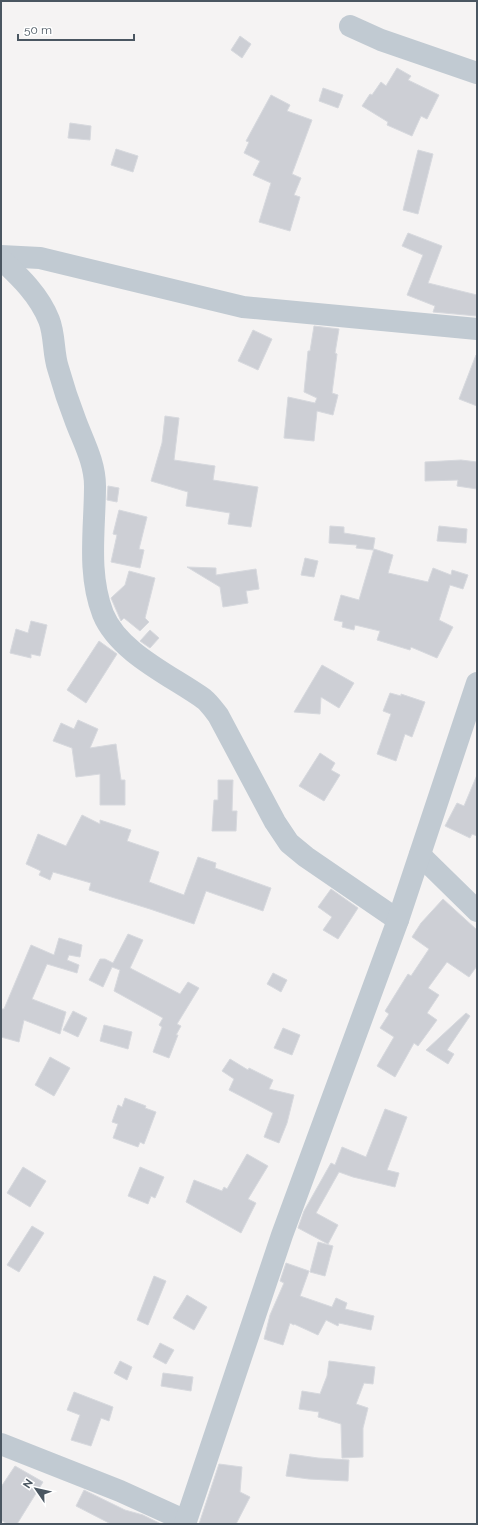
<svg xmlns="http://www.w3.org/2000/svg" width="478" height="1525" font-family="Raleway,sans-serif">
  <style>
    .building { fill: #cdcfd5; stroke: #d7d9de }
    .lines { fill: none; stroke-linecap: round; stroke-linejoin: round }
    .minor { stroke: #c1cad2; stroke-width: 22 }
  </style>
  <rect width="100%" height="100%" fill="#f5f3f3"/>
  <g class="building">
    <path d="M 240,36 L 251,44 L 242,58 L 231,50 Z"/>
    <path d="M 397,68 L 411,76 L 408,80 L 439,95 L 427,119 L 421,116 L 412,136 L 387,125 L 388,122 L 362,106 L 370,94 L 372,95 L 381,82 L 386,86 Z"/>
    <path d="M 323,88 L 343,95 L 338,108 L 319,101 Z"/>
    <path d="M 271,95 L 290,105 L 287,111 L 312,120 L 292,174 L 301,178 L 294,195 L 300,197 L 290,231 L 259,222 L 271,183 L 253,175 L 260,161 L 244,153 L 249,142 L 246,141 Z"/>
    <path d="M 70,123 L 91,126 L 90,140 L 68,138 Z"/>
    <path d="M 116,149 L 138,156 L 133,172 L 111,165 Z"/>
    <path d="M 418,150 L 433,154 L 418,214 L 403,210 Z"/>
    <path d="M 408,233 L 442,246 L 428,283 L 477,295 L 477,316 L 433,312 L 435,306 L 407,295 L 423,255 L 402,246 Z"/>
    <path d="M 314,326 L 339,329 L 335,353 L 337,354 L 332,393 L 338,395 L 333,415 L 317,411 L 314,441 L 284,438 L 288,397 L 315,403 L 317,398 L 304,392 L 308,351 L 310,351 Z"/>
    <path d="M 253,330 L 272,339 L 258,370 L 238,361 Z"/>
    <path d="M 476,355 L 477,356 L 477,406 L 459,399 Z"/>
    <path d="M 165,416 L 179,418 L 174,460 L 215,466 L 213,480 L 258,487 L 251,527 L 228,524 L 230,513 L 186,506 L 188,492 L 151,481 L 162,443 Z"/>
    <path d="M 461,460 L 477,462 L 477,489 L 457,486 L 458,480 L 425,481 L 425,462 Z"/>
    <path d="M 108,486 L 119,488 L 117,502 L 107,500 Z"/>
    <path d="M 119,510 L 147,517 L 139,549 L 144,550 L 140,568 L 111,562 L 117,535 L 113,534 Z"/>
    <path d="M 330,526 L 344,527 L 344,533 L 375,538 L 373,550 L 356,548 L 357,545 L 329,543 Z"/>
    <path d="M 439,526 L 467,529 L 466,543 L 437,541 Z"/>
    <path d="M 374,549 L 393,555 L 388,573 L 428,582 L 433,568 L 451,575 L 452,570 L 468,575 L 463,589 L 450,585 L 439,620 L 453,627 L 437,658 L 411,647 L 410,650 L 377,640 L 380,631 L 355,625 L 354,630 L 342,627 L 343,622 L 334,620 L 341,595 L 359,600 Z"/>
    <path d="M 305,558 L 318,561 L 314,577 L 301,575 Z"/>
    <path d="M 187,567 L 216,568 L 216,575 L 256,569 L 259,589 L 246,591 L 248,603 L 223,607 L 220,587 Z"/>
    <path d="M 129,571 L 155,578 L 145,618 L 149,622 L 140,631 L 124,618 L 121,621 L 111,598 L 125,585 Z"/>
    <path d="M 31,621 L 47,625 L 40,656 L 31,654 L 31,658 L 10,653 L 16,629 L 28,633 Z"/>
    <path d="M 150,630 L 159,638 L 150,648 L 140,641 Z"/>
    <path d="M 99,641 L 117,654 L 86,703 L 67,690 Z"/>
    <path d="M 322,665 L 354,683 L 339,708 L 321,697 L 320,714 L 294,712 Z"/>
    <path d="M 390,693 L 401,696 L 401,694 L 425,702 L 412,737 L 405,734 L 396,761 L 377,754 L 391,714 L 383,711 Z"/>
    <path d="M 78,720 L 98,729 L 90,748 L 116,744 L 121,780 L 125,780 L 125,805 L 100,805 L 100,774 L 76,777 L 72,748 L 53,741 L 61,723 L 74,729 Z"/>
    <path d="M 320,753 L 335,763 L 331,770 L 340,775 L 324,801 L 299,786 Z"/>
    <path d="M 477,775 L 477,836 L 472,834 L 470,838 L 445,826 L 457,803 L 464,806 Z"/>
    <path d="M 218,780 L 233,780 L 232,811 L 237,811 L 236,831 L 212,831 L 214,800 L 218,800 Z"/>
    <path d="M 82,815 L 100,824 L 100,820 L 131,830 L 127,841 L 159,852 L 149,882 L 184,895 L 198,857 L 216,863 L 215,868 L 271,888 L 263,911 L 206,891 L 194,924 L 150,909 L 89,890 L 91,883 L 53,872 L 50,880 L 39,875 L 41,871 L 26,864 L 38,834 L 66,846 Z"/>
    <path d="M 331,889 L 358,908 L 338,939 L 323,930 L 332,917 L 318,907 Z"/>
    <path d="M 443,899 L 477,930 L 477,966 L 469,977 L 447,962 L 428,988 L 439,995 L 427,1013 L 437,1020 L 418,1046 L 414,1043 L 395,1077 L 377,1066 L 394,1037 L 380,1028 L 389,1014 L 385,1011 L 408,974 L 411,976 L 429,949 L 412,937 L 421,923 Z"/>
    <path d="M 128,934 L 143,940 L 130,968 L 180,994 L 188,982 L 199,988 L 177,1024 L 181,1026 L 176,1035 L 178,1035 L 169,1058 L 153,1052 L 162,1027 L 159,1025 L 163,1018 L 114,991 L 120,970 L 112,967 L 103,987 L 89,980 L 100,959 L 105,959 L 113,963 Z"/>
    <path d="M 59,938 L 82,945 L 80,957 L 69,955 L 67,960 L 79,965 L 77,973 L 47,964 L 32,999 L 66,1012 L 60,1034 L 24,1020 L 19,1042 L 1,1037 L 1,1009 L 4,1009 L 31,945 L 54,955 Z"/>
    <path d="M 273,973 L 287,980 L 281,992 L 267,984 Z"/>
    <path d="M 73,1011 L 87,1018 L 78,1037 L 63,1030 Z"/>
    <path d="M 466,1013 L 470,1016 L 447,1050 L 454,1054 L 448,1064 L 426,1050 Z"/>
    <path d="M 104,1025 L 132,1032 L 128,1049 L 100,1041 Z"/>
    <path d="M 283,1028 L 300,1035 L 292,1055 L 274,1048 Z"/>
    <path d="M 50,1057 L 70,1068 L 54,1096 L 35,1085 Z"/>
    <path d="M 230,1059 L 248,1070 L 249,1068 L 273,1080 L 269,1089 L 294,1095 L 287,1123 L 279,1143 L 264,1137 L 273,1113 L 229,1090 L 234,1079 L 222,1071 Z"/>
    <path d="M 125,1098 L 146,1106 L 145,1108 L 156,1112 L 144,1144 L 140,1142 L 138,1147 L 113,1138 L 118,1124 L 112,1122 L 118,1105 L 122,1107 Z"/>
    <path d="M 385,1109 L 407,1117 L 387,1170 L 399,1173 L 395,1187 L 353,1177 L 339,1172 L 316,1213 L 338,1225 L 328,1244 L 298,1228 L 304,1211 L 331,1163 L 335,1165 L 342,1147 L 366,1157 Z"/>
    <path d="M 247,1154 L 268,1166 L 248,1199 L 256,1203 L 241,1233 L 186,1202 L 194,1180 L 222,1191 L 224,1187 L 227,1189 Z"/>
    <path d="M 23,1167 L 46,1181 L 30,1207 L 7,1193 Z"/>
    <path d="M 140,1167 L 164,1177 L 155,1198 L 151,1196 L 148,1204 L 128,1196 Z"/>
    <path d="M 32,1226 L 44,1233 L 19,1272 L 7,1265 Z"/>
    <path d="M 318,1242 L 333,1246 L 325,1276 L 310,1272 Z"/>
    <path d="M 286,1263 L 309,1271 L 300,1296 L 332,1307 L 336,1298 L 347,1303 L 345,1309 L 374,1316 L 371,1330 L 339,1323 L 338,1326 L 326,1320 L 318,1335 L 294,1324 L 294,1325 L 290,1323 L 283,1345 L 264,1339 L 270,1315 L 284,1283 L 280,1281 Z"/>
    <path d="M 154,1276 L 166,1281 L 148,1325 L 137,1320 Z"/>
    <path d="M 187,1295 L 207,1307 L 194,1330 L 173,1318 Z"/>
    <path d="M 160,1343 L 174,1350 L 166,1364 L 153,1357 Z"/>
    <path d="M 120,1361 L 132,1367 L 127,1380 L 114,1373 Z"/>
    <path d="M 329,1361 L 375,1367 L 373,1384 L 364,1383 L 356,1404 L 368,1408 L 363,1428 L 363,1457 L 342,1458 L 341,1424 L 318,1417 L 319,1412 L 299,1409 L 302,1391 L 320,1394 L 327,1376 Z"/>
    <path d="M 163,1373 L 193,1377 L 191,1391 L 161,1386 Z"/>
    <path d="M 74,1392 L 113,1407 L 109,1421 L 101,1418 L 91,1446 L 71,1440 L 80,1415 L 67,1410 Z"/>
    <path d="M 290,1454 L 318,1458 L 349,1460 L 348,1481 L 309,1479 L 286,1476 Z"/>
    <path d="M 219,1464 L 242,1467 L 240,1492 L 250,1497 L 236,1524 L 199,1524 Z"/>
    <path d="M 15,1466 L 43,1482 L 17,1524 L 7,1524 L 1,1520 L 1,1487 Z"/>
    <path d="M 84,1490 L 125,1510 L 143,1515 L 161,1524 L 111,1524 L 76,1506 Z"/>
  </g>
  <g class="lines">
    <g class="minor">
      <path d="M 350,26 L 381,40 L 477,73"/>
      <path d="M 1,256 L 40,258 L 243,307 L 477,329"/>
      <path d="M 1,259 C 20,277 39,295 49,320 C 55,335 53,353 58,368 C 63,386 69,404 76,422 C 84,443 95,463 95,486 C 95,528 87,573 103,614 C 119,653 172,676 204,699 C 209,703 214,710 218,715 L 275,822 L 289,843 L 306,857 L 398,920"/>
      <path d="M 420,855 L 477,911"/>
      <path d="M 1,1444 L 120,1491 L 186,1521"/>
      <path d="M 185,1524 L 282,1235 L 398,920 L 477,683"/>
    </g>
  </g>
  <rect width="478" height="1525" fill="none" stroke="#4a5661" stroke-width="4"/>
  <g transform="translate(36 1489) rotate(304)" stroke="#ffffff" stroke-width="3" paint-order="stroke">
  <path d="M0-3L7 15L0 10L-7 15Z" fill="#4a5661"/>
  <text y="-6" font-size="11" font-weight="bold" text-anchor="middle" fill="#4a5661">N</text>
  </g>
  <path d="M18 34v6h116v-6" fill="none" stroke="#4a5661" stroke-width="2"/>
  <text x="24" y="34" font-size="12" fill="#4a5661" stroke="#ffffff" stroke-width="3" paint-order="stroke">50 m</text>
</svg>
